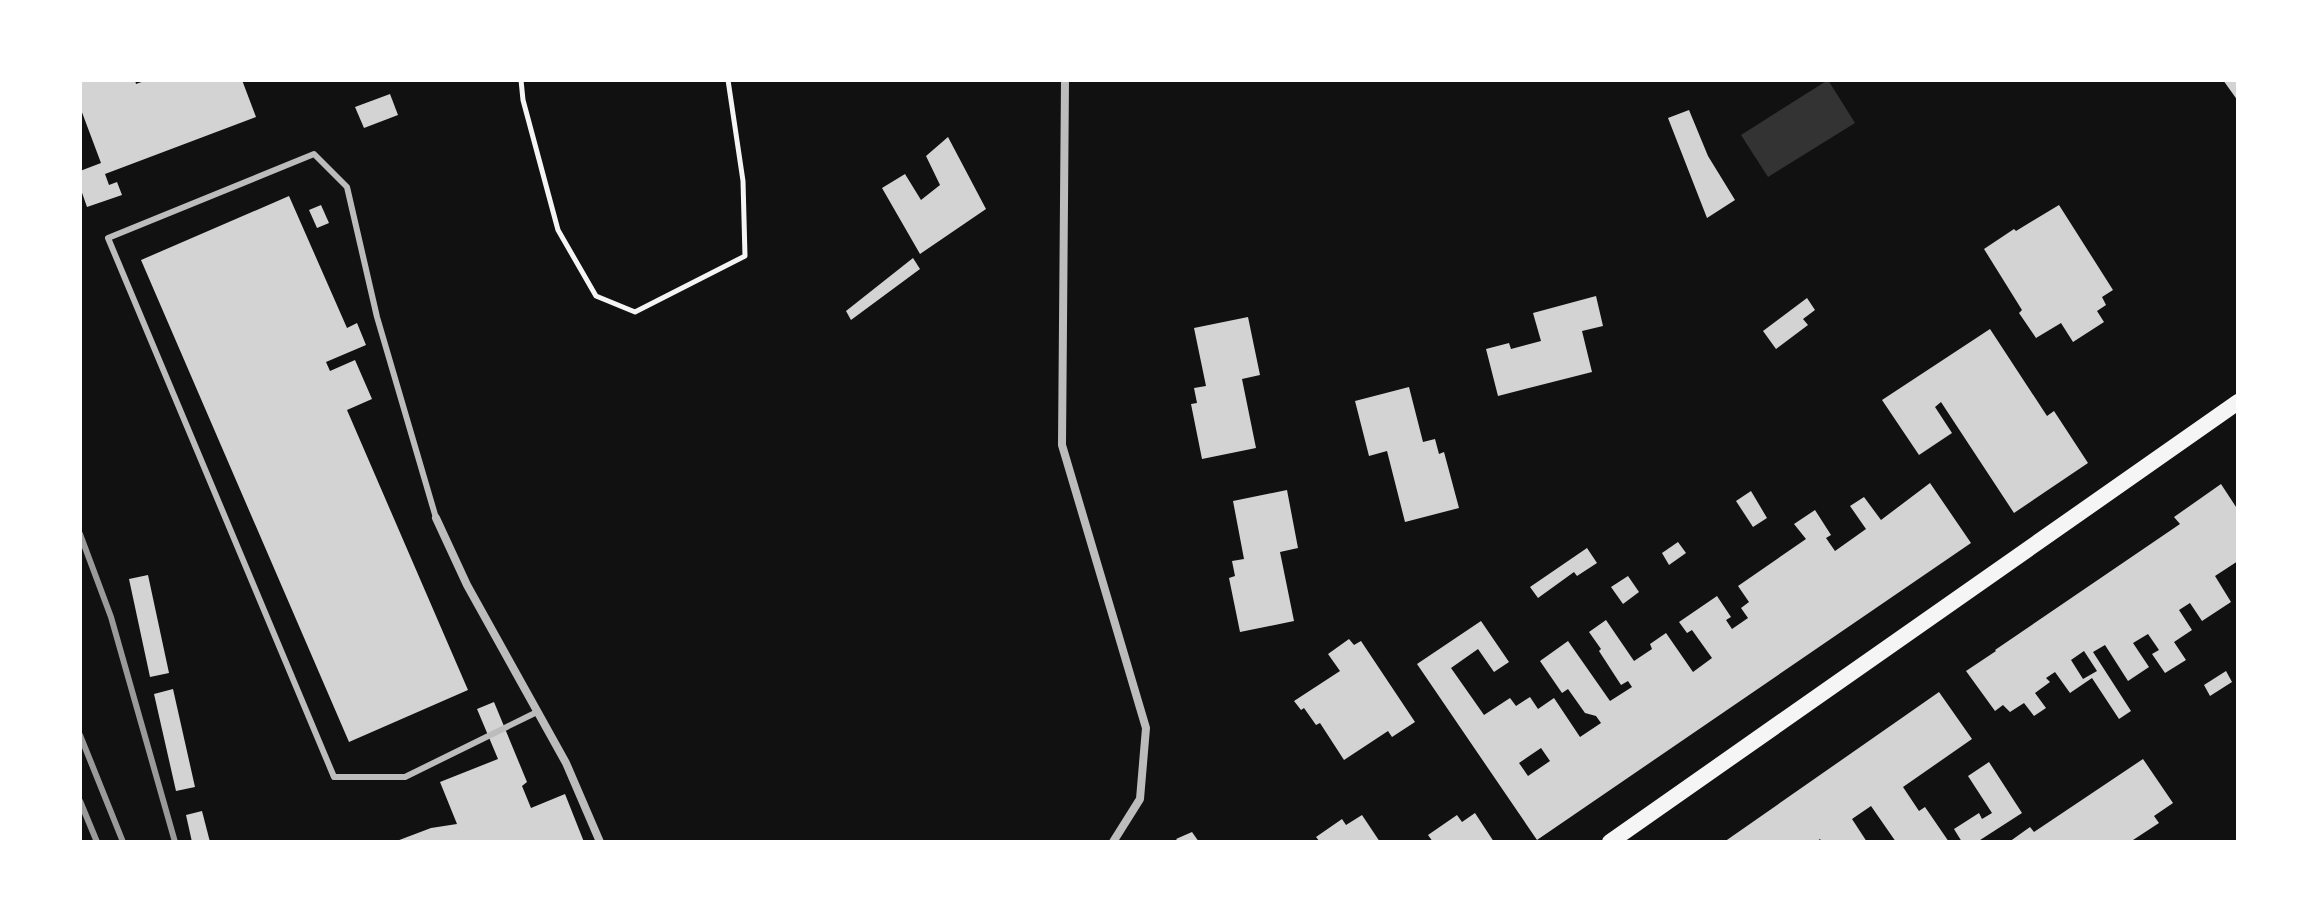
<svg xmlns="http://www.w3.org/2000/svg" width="2318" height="922" font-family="Montserrat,sans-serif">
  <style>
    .water { fill: #333 }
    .building { fill: #d3d3d3; fill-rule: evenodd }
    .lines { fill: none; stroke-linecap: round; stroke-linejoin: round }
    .path { stroke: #f5f5f5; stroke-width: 5 }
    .service { stroke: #bcbcbc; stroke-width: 6 }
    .minor { stroke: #bcbcbc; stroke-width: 8 }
    .secondary { stroke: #f5f5f5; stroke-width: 16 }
    .rail { stroke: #9a9a9a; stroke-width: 6 }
  </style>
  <rect width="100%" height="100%" fill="#111"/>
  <path class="water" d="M 1828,80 L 1855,123 L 1768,177 L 1741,135 Z"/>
  <g class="building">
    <path d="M 80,80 L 135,80 L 136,84 L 147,80 L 242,80 L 256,117 L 105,174 L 109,185 L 117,182 L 122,195 L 87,207 L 80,187 L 80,171 L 101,163 L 80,107 Z"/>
    <path d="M 2223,80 L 2238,80 L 2238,101 Z"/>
    <path d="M 390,94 L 398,115 L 364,128 L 355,107 Z"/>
    <path d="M 1689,110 L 1708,156 L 1735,200 L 1707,218 L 1668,118 Z"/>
    <path d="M 948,137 L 986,209 L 920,254 L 882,188 L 905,174 L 921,200 L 940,185 L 926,156 Z"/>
    <path d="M 289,196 L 347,328 L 357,323 L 366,345 L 326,362 L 330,371 L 355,360 L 372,399 L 347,410 L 468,690 L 349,742 L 141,260 Z"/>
    <path d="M 321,205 L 329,223 L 317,228 L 309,210 Z"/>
    <path d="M 2059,205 L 2113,290 L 2102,297 L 2106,305 L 2097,311 L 2104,322 L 2073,342 L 2061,323 L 2036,338 L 2019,313 L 2022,310 L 1984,249 L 2014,229 L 2016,231 Z"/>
    <path d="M 913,258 L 920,269 L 851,320 L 846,311 Z"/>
    <path d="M 1596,296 L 1603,326 L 1582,331 L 1592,372 L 1498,396 L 1486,349 L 1509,343 L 1511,349 L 1541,341 L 1533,313 Z"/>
    <path d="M 1807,298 L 1815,310 L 1803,319 L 1808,325 L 1776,349 L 1763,331 Z"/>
    <path d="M 1248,317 L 1260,375 L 1242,379 L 1256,448 L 1202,459 L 1191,404 L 1197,403 L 1194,388 L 1206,386 L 1194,328 Z"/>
    <path d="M 1990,329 L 2047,416 L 2054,411 L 2088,463 L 2014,513 L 1941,402 L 1935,407 L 1952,433 L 1919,455 L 1882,400 Z"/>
    <path d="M 1409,387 L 1423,442 L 1435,439 L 1439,454 L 1444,452 L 1459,508 L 1405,522 L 1387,451 L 1369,456 L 1355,401 Z"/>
    <path d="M 1930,483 L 1971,543 L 1537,840 L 1417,664 L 1481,621 L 1509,662 L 1494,672 L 1478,649 L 1451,668 L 1484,715 L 1510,698 L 1516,706 L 1530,697 L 1538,709 L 1554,698 L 1580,737 L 1601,723 L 1596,716 L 1585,713 L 1568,689 L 1562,693 L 1540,661 L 1568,641 L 1610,701 L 1632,687 L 1628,681 L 1621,685 L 1599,651 L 1601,649 L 1589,632 L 1606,620 L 1634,661 L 1652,649 L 1650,644 L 1666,633 L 1693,672 L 1712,658 L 1692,630 L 1687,633 L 1679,622 L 1717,596 L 1731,617 L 1726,620 L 1732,629 L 1748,618 L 1741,608 L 1749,602 L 1738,586 L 1806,539 L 1794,524 L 1815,510 L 1831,535 L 1826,538 L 1835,551 L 1866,529 L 1850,506 L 1864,497 L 1881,520 ZM 1541,748 L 1550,761 L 1528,776 L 1519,763 Z"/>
    <path d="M 2221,484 L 2238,510 L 2238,561 L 2215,576 L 2231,602 L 2202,621 L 2190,603 L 2179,610 L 2192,630 L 2174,642 L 2186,660 L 2165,673 L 2152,654 L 2159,650 L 2148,634 L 2133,643 L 2149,667 L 2128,681 L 2105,645 L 2093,652 L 2131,711 L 2119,719 L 2092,678 L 2070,693 L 2055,672 L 2046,678 L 2050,682 L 2035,693 L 2046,708 L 2034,716 L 2024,703 L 2010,712 L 2003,705 L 1995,711 L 1966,671 L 1996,651 L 1995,650 L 2180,524 L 2174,517 ZM 2084,651 L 2097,671 L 2083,679 L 2071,660 Z"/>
    <path d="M 1287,490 L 1298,548 L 1280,552 L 1294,621 L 1240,632 L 1229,578 L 1235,576 L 1232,561 L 1244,559 L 1233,501 Z"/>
    <path d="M 1751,491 L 1767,518 L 1753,527 L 1736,501 Z"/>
    <path d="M 1678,542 L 1686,553 L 1669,565 L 1662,553 Z"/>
    <path d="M 1587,548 L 1597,563 L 1577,576 L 1574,572 L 1538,598 L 1530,587 Z"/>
    <path d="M 148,575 L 169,673 L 150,677 L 129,579 Z"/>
    <path d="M 1628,576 L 1639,592 L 1623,604 L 1611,587 Z"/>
    <path d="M 1349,639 L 1354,645 L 1361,641 L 1415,722 L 1392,737 L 1388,731 L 1344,760 L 1320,723 L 1316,725 L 1304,708 L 1301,710 L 1294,701 L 1340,671 L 1328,654 Z"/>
    <path d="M 2226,671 L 2232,682 L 2210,696 L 2204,685 Z"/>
    <path d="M 173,689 L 195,787 L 176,791 L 154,694 Z"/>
    <path d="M 1939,692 L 1972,739 L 1903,787 L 1919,811 L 1925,807 L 1949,842 L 1896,842 L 1871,806 L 1852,819 L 1867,842 L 1822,842 L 1820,839 L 1816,842 L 1724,842 Z"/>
    <path d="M 494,702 L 527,782 L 522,786 L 531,808 L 565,794 L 584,842 L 394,842 L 431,828 L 457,824 L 440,782 L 498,759 L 477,709 Z"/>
    <path d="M 2143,759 L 2173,803 L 2154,816 L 2159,823 L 2130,842 L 2009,842 L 2030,827 L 2034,832 Z"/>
    <path d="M 1989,762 L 2022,813 L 1977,842 L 1962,842 L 1954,829 L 1979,813 L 1982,819 L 1992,813 L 1968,776 Z"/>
    <path d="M 202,811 L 210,842 L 192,842 L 186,815 Z"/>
    <path d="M 1475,813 L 1494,842 L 1433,842 L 1428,835 L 1457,815 L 1462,822 Z"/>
    <path d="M 1362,815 L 1380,842 L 1320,842 L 1316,837 L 1342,819 L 1346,825 Z"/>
    <path d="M 1192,832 L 1199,842 L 1179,842 L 1176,839 Z"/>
  </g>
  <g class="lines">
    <path class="path" d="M 521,80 L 523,100 L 558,230 L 596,296 L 635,312 L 745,256 L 743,181 L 728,80"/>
    <path class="service" d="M 436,518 L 377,317 L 347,187 L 314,154 L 108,238 L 334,777 L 405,777 L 537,712"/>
    <g class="minor">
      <path d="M 1065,80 L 1062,445 L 1146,728 L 1140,799 L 1113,842"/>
      <path d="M 436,518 L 467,585 L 566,763 L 600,842"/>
    </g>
    <path class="secondary" d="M 1610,842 L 2238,402"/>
    <g class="rail">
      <path d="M 80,534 L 111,617 L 175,842"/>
      <path d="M 80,735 L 123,842"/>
      <path d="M 80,801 L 97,842"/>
    </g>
  </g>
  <rect width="2318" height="922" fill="none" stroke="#ffffff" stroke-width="164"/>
</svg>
